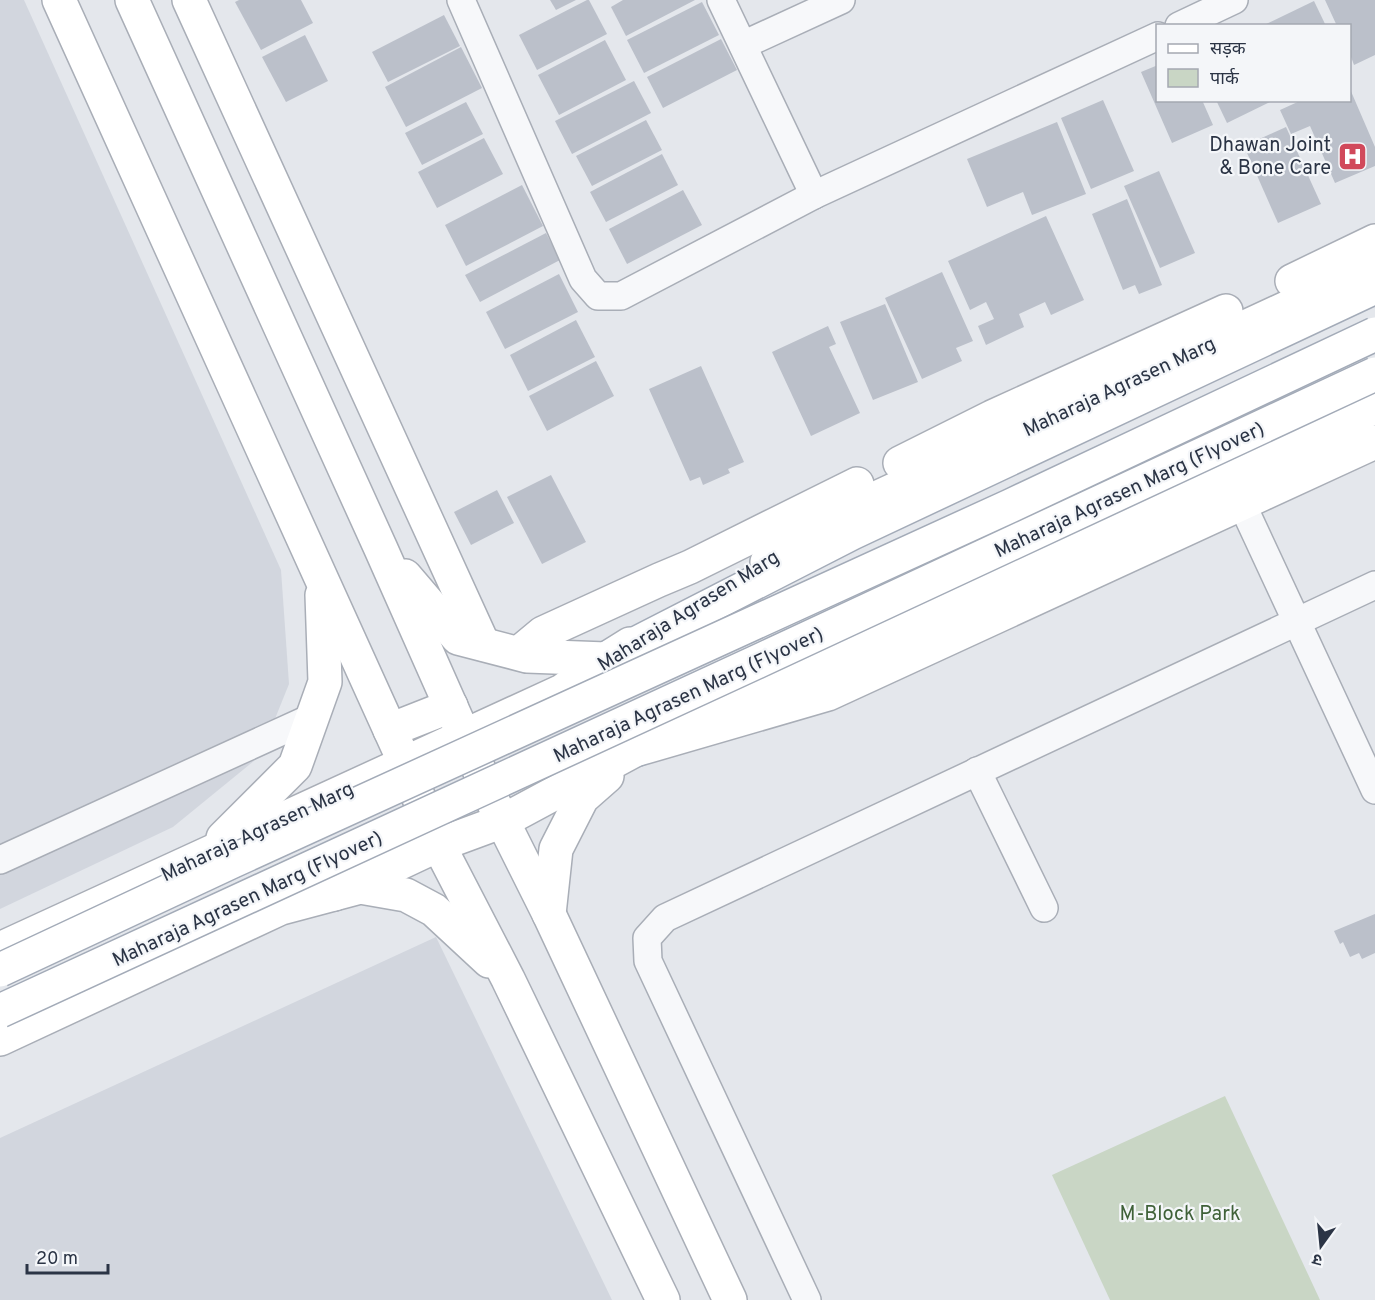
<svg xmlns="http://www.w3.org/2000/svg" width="1375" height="1300" font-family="Overpass,'Noto Sans Devanagari',sans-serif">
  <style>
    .built { fill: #d2d6de }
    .green { fill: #c9d6c5 }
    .building { fill: #bbc0ca }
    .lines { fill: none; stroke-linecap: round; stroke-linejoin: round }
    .street-casing { stroke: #a9aeb7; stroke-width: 30 }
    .secondary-casing { stroke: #a9aeb7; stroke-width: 36 }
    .primary-casing { stroke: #a3abb8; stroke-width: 36 }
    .street { stroke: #f7f8fa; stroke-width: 27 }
    .secondary { stroke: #fff; stroke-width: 33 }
    .primary { stroke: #fff; stroke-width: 33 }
    .primary-bridge-casing { stroke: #a3abb8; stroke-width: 36; stroke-linecap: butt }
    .primary-bridge { stroke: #fff; stroke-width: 33 }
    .labels { text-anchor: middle; stroke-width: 4.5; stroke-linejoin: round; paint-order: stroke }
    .poi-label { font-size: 20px; fill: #2b3445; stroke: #f4f6f9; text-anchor: end }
    .street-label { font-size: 20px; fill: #2b3445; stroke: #f4f6f9 }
    .park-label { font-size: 20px; fill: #3f6138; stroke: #f4f6f9 }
  </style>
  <rect width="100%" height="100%" fill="#e4e7ec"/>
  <g class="built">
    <path d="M 0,0 L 24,0 L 281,570 L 289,684 L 260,756 L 173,827 L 0,909 Z"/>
    <path d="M 436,937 L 612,1300 L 0,1300 L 0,1138 Z"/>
  </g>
  <path class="green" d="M 1225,1096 L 1320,1300 L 1110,1300 L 1052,1175 Z"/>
  <g class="building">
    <path d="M 239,0 L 301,0 L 313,23 L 261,50 L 235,2 Z"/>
    <path d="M 550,0 L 576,0 L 556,10 Z"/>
    <path d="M 587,0 L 589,0 L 607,34 L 537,70 L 519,35 Z"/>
    <path d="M 623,0 L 695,0 L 626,36 L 611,7 Z"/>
    <path d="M 1325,0 L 1375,0 L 1375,55 L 1354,65 L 1350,54 L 1350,26 L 1337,26 Z"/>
    <path d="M 1314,1 L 1326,26 L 1262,26 Z"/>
    <path d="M 702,2 L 719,35 L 644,73 L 627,40 Z"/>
    <path d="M 444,15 L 460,46 L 388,82 L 372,52 Z"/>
    <path d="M 305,35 L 328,81 L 286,102 L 262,57 Z"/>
    <path d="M 721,39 L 737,70 L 663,108 L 647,77 Z"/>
    <path d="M 605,40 L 626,80 L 559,115 L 538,75 Z"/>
    <path d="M 461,47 L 482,88 L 406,127 L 385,87 Z"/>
    <path d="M 1158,65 L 1158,100 L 1202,100 L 1213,125 L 1172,143 L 1141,72 Z"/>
    <path d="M 634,81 L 651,113 L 572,154 L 555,121 Z"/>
    <path d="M 1350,89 L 1375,147 L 1375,166 L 1335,183 L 1310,126 L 1291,134 L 1280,110 L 1302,100 L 1350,100 Z"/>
    <path d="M 1103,100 L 1134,171 L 1091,189 L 1061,118 Z"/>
    <path d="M 1216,100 L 1274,100 L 1227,123 Z"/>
    <path d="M 466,102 L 483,134 L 422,165 L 405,133 Z"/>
    <path d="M 646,120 L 662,150 L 592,186 L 576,156 Z"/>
    <path d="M 1057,122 L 1086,194 L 1032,215 L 1023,192 L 987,207 L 967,159 Z"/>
    <path d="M 1286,127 L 1321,204 L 1278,223 L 1244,146 Z"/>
    <path d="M 484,138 L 503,174 L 437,208 L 418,172 Z"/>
    <path d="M 662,154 L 678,185 L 606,222 L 590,192 Z"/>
    <path d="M 1159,171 L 1195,253 L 1160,268 L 1124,186 Z"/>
    <path d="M 522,185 L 543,226 L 466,266 L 445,225 Z"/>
    <path d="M 683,190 L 702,225 L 627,264 L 609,229 Z"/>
    <path d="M 1127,199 L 1162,285 L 1139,294 L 1135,285 L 1123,290 L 1092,214 Z"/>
    <path d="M 1046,216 L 1084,300 L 1051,315 L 1045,302 L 1019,314 L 1024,327 L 986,345 L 978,326 L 994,319 L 986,302 L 970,310 L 948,261 Z"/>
    <path d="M 546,233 L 560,260 L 480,302 L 465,275 Z"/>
    <path d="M 942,272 L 973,341 L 956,348 L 962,361 L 922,379 L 885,298 Z"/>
    <path d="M 559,274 L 578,312 L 505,349 L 486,312 Z"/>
    <path d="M 885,304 L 918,382 L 873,400 L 840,322 Z"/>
    <path d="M 576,320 L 595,357 L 528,391 L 510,355 Z"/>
    <path d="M 828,326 L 836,344 L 829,347 L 860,413 L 811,436 L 772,352 Z"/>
    <path d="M 596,361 L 614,396 L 547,431 L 529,396 Z"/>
    <path d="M 701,366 L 744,462 L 728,469 L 730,473 L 703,485 L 700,477 L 690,481 L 649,389 Z"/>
    <path d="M 551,475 L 586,542 L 542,564 L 507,497 Z"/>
    <path d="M 497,490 L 514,523 L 471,545 L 454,512 Z"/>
    <path d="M 1375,914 L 1375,953 L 1362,959 L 1359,953 L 1350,957 L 1343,942 L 1340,944 L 1334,931 Z"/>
  </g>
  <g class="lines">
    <defs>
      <g id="street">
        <path d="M 461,0 L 583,279 L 598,296 L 621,296 L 814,195 L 1158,36"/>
        <path d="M 721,0 L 814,195"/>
        <path d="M 1179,26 L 1234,0"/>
        <path d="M 743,45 L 841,0"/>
        <path d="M 1242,504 L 1375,790"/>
        <path d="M 977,771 L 1044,908"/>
        <path d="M 0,860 L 313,717"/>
        <path d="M 807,1300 L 648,961 L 647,938 L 665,918 L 1375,585"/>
      </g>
      <g id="secondary">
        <path d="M 59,0 L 405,763 L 434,836 L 508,979 L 663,1300"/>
        <path d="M 132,0 L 381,549 L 496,808 L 549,914 L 730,1300"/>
        <path d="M 189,0 L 483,644"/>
        <path d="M 1292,281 L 1375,241"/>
        <path d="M 900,463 L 992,417 L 1226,311"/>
        <path d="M 767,562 L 859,506 L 1375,267"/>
        <path d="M 405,576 L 458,638 L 527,656 L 606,659"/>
        <path d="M 519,653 L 543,633 L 659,580 L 690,567 L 857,484"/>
        <path d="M 390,730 L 451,706"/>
        <path d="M 223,838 L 295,766 L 325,682 L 322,595"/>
        <path d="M 334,894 L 438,845 L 503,821 L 635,750 L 828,694 L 1375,442"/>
        <path d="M 549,914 L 556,849 L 582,798 L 607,776"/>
        <path d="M 0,949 L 562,691 L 606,659 L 630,644"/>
        <path d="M 0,1039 L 281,908 L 360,887 L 406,895 L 434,910 L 489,961"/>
      </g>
      <g id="primary">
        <path d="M 606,659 L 852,533 L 1375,287"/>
        <path d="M 635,750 L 818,668 L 1375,407"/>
      </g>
    </defs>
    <use href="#street" class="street-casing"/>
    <use href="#secondary" class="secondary-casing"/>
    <use href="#primary" class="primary-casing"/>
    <use href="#street" class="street"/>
    <use href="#secondary" class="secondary"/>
    <use href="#primary" class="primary"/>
    <defs>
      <g id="primary-bridge">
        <path d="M 0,970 L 233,861 L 1010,506 L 1375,334"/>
        <path d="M 0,1011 L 763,659 L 1375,374"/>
      </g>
    </defs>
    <use href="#primary-bridge" class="primary-bridge-casing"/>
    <use href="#primary-bridge" class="primary-bridge"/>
  </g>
  <defs>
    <symbol id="hospital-square" viewBox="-11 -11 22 22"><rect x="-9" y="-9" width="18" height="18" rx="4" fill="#d1495b" stroke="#f4f6f9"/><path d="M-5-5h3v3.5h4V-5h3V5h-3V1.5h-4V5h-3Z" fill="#fff"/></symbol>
  </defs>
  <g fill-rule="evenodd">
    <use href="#hospital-square" x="1336" y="140" width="33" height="33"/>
  </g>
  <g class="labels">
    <g class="poi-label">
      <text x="1331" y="151">Dhawan Joint<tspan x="1331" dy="23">&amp; Bone Care</tspan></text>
    </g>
    <g class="street-label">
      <text transform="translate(1119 386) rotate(-25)" y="7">Maharaja Agrasen Marg</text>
      <text transform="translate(1129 489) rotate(-25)" y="7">Maharaja Agrasen Marg (Flyover)</text>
      <text transform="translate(688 610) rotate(-32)" y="7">Maharaja Agrasen Marg</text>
      <text transform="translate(688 694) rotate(-25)" y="7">Maharaja Agrasen Marg (Flyover)</text>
      <text transform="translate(257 831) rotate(-25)" y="7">Maharaja Agrasen Marg</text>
      <text transform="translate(247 898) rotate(-25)" y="7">Maharaja Agrasen Marg (Flyover)</text>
    </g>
    <g class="park-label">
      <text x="1180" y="1220">M-Block Park</text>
    </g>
  </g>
  <rect x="1156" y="24" width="195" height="78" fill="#f4f6f9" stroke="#a4a8b1" stroke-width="1.5"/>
  <rect x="1168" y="44" width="30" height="9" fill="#ffffff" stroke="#a4a8b1" stroke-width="1.5"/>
  <text x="1210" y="54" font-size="18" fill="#2b3445">सड़क</text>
  <rect x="1168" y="69" width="30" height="18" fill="#c9d6c5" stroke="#a4a8b1" stroke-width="1.5"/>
  <text x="1210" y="84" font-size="18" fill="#2b3445">पार्क</text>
  <g transform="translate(1321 1246) rotate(195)" stroke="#f4f6f9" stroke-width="4.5" paint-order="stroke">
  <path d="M0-4.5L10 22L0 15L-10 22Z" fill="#2b3445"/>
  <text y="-9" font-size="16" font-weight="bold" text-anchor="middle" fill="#2b3445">उ</text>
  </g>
  <path d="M27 1264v9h81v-9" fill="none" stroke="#2b3445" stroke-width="3"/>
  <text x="36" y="1264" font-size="18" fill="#2b3445" stroke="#f4f6f9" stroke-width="4.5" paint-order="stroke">20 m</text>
</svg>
